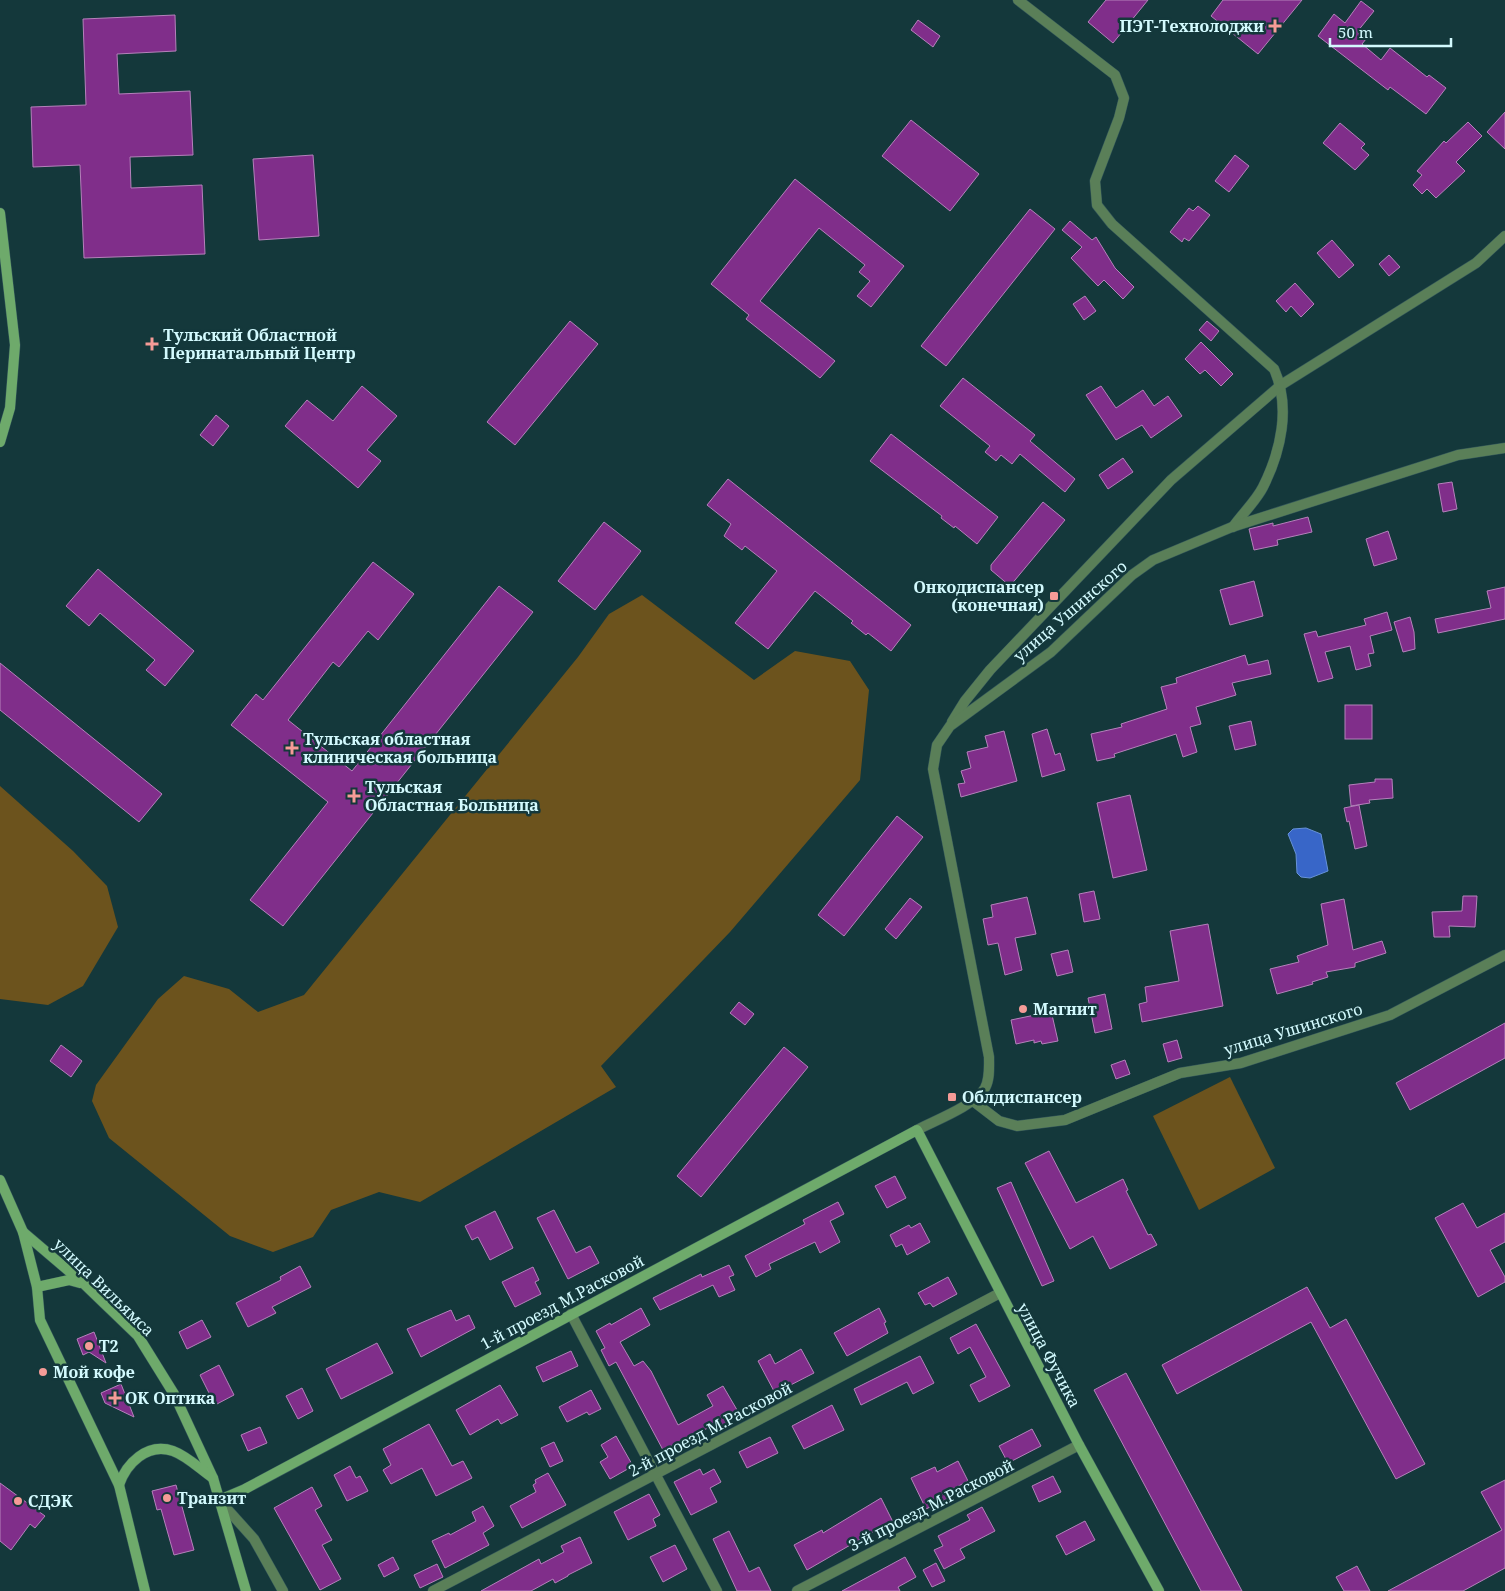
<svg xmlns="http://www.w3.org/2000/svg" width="1505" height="1591" font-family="'Noto Serif',serif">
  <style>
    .green { fill: #6c531d }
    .water { fill: #3866c8; stroke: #6692d8 }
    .building { fill: #802e8a; stroke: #b581bb }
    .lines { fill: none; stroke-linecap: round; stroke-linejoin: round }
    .street-casing { stroke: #33575a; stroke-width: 11 }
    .secondary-casing { stroke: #33575a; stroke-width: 11 }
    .street { stroke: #5a7f58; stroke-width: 10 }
    .secondary { stroke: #6eaa6b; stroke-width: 10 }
    .poi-dot { fill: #f59b97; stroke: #14383b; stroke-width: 2 }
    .labels { text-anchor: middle; stroke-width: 5; stroke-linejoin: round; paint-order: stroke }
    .poi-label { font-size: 16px; font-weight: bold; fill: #d3fafe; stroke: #14383b; text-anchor: start }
    .street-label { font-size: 16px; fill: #d3fafe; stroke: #14383b }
  </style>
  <rect width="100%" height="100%" fill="#14383b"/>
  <g class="green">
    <path d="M 642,595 L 754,680 L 795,651 L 850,661 L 869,690 L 860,780 L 730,932 L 601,1066 L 616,1087 L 420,1202 L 379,1192 L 331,1210 L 313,1237 L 273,1252 L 230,1236 L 109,1138 L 92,1101 L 96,1085 L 158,999 L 184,976 L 229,989 L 258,1012 L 304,995 L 578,657 L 609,614 Z"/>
    <path d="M 0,786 L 73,851 L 107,886 L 118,927 L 83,986 L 48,1005 L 0,999 Z"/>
    <path d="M 1230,1077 L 1275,1168 L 1199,1210 L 1153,1116 Z"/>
  </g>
  <path class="water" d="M 1306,828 L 1321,834 L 1328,871 L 1310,878 L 1301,877 L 1297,873 L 1296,854 L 1288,834 L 1293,829 Z"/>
  <g class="building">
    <path d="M 1106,0 L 1148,0 L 1113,43 L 1088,22 Z"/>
    <path d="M 1223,0 L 1302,0 L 1258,54 L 1211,16 Z"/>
    <path d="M 1361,1 L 1374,11 L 1357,32 L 1366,39 L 1362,44 L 1381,60 L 1390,48 L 1427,77 L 1429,75 L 1446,88 L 1426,114 L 1390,87 L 1388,90 L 1318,36 L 1334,14 L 1345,23 Z"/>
    <path d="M 175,15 L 176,51 L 117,54 L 119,94 L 190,91 L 193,155 L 130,157 L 131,188 L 202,185 L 205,254 L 84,258 L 80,165 L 33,167 L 31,107 L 86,105 L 83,19 Z"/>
    <path d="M 918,20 L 940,36 L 933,47 L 911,30 Z"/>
    <path d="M 1505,112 L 1505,149 L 1487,132 Z"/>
    <path d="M 911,120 L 979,174 L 950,211 L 882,156 Z"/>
    <path d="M 1468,122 L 1482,136 L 1456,162 L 1465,171 L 1436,198 L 1427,189 L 1422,194 L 1413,185 L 1422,175 L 1417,171 L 1444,141 L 1446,143 Z"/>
    <path d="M 1340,123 L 1365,144 L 1361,148 L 1369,155 L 1355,170 L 1323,143 Z"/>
    <path d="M 313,155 L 319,236 L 259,240 L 253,159 Z"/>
    <path d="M 1235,155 L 1249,166 L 1229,192 L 1215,181 Z"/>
    <path d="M 795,179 L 904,266 L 871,307 L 857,296 L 870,281 L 859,272 L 865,265 L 819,228 L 760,301 L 835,361 L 820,378 L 746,319 L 749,315 L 711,284 Z"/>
    <path d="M 1198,206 L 1210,215 L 1189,241 L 1184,238 L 1182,242 L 1170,232 L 1189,208 L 1193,211 Z"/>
    <path d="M 1030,209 L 1055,229 L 946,366 L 921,346 Z"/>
    <path d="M 1070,221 L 1092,240 L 1096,237 L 1115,268 L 1134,287 L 1123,299 L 1104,280 L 1098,286 L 1071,258 L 1082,247 L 1062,230 Z"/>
    <path d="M 1332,240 L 1354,265 L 1339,278 L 1317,253 Z"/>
    <path d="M 1389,255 L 1400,267 L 1389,276 L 1379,264 Z"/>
    <path d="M 1295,283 L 1314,304 L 1301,317 L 1291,306 L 1286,312 L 1276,301 Z"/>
    <path d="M 1085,296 L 1096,311 L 1084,320 L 1073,304 Z"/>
    <path d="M 570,321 L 598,344 L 515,445 L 487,422 Z"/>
    <path d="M 1207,321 L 1219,331 L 1211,341 L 1199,330 Z"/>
    <path d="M 1201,342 L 1233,374 L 1221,386 L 1205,370 L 1200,374 L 1185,359 Z"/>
    <path d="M 963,378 L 1035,435 L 1030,441 L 1075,479 L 1065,492 L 1020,454 L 1012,464 L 1001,455 L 996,461 L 985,452 L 990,446 L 940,406 Z"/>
    <path d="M 362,386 L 397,416 L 367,450 L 381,461 L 358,488 L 285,426 L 307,400 L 333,421 Z"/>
    <path d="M 1101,386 L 1116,408 L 1143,390 L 1154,406 L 1168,396 L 1182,416 L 1151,438 L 1142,425 L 1116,440 L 1086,395 Z"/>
    <path d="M 216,415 L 229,426 L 213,446 L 200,435 Z"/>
    <path d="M 891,434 L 998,517 L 977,544 L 955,526 L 954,528 L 941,518 L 942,516 L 870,461 Z"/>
    <path d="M 1123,458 L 1133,472 L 1108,489 L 1099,475 Z"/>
    <path d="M 728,479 L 911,625 L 891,651 L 868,633 L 866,635 L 851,623 L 853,621 L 815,591 L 768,649 L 735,623 L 777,571 L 745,546 L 742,550 L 724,536 L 731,524 L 707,505 Z"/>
    <path d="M 1452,482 L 1457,509 L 1443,512 L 1438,484 Z"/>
    <path d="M 1043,502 L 1065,520 L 1010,586 L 991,570 L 991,565 Z"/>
    <path d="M 1308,517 L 1312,532 L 1277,540 L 1278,545 L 1254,550 L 1249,529 L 1273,523 L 1273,526 Z"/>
    <path d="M 604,522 L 641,551 L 595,610 L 558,581 Z"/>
    <path d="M 1388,531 L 1397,559 L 1374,566 L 1366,539 Z"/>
    <path d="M 373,562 L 414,594 L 378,640 L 368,631 L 339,667 L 333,662 L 288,720 L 352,771 L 499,586 L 533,612 L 283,926 L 250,900 L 328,802 L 231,725 L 256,694 L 263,700 Z"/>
    <path d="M 98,569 L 194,651 L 165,686 L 146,670 L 155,660 L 100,613 L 89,626 L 66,606 Z"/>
    <path d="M 1254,581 L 1263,616 L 1230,625 L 1220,590 Z"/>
    <path d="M 1505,587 L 1505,619 L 1438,633 L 1435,619 L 1491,608 L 1487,591 Z"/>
    <path d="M 1387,612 L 1392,630 L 1370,636 L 1374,653 L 1368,654 L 1371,666 L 1356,670 L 1350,646 L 1325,652 L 1333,678 L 1318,682 L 1304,634 L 1316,631 L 1318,637 L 1366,625 L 1364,619 Z"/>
    <path d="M 1410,617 L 1414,632 L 1415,649 L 1403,652 L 1394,622 Z"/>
    <path d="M 1245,655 L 1248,665 L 1268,660 L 1271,674 L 1232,683 L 1236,695 L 1196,707 L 1201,724 L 1190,727 L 1197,752 L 1183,757 L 1176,734 L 1114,754 L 1115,757 L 1097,761 L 1091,734 L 1122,727 L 1121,724 L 1167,709 L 1161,687 L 1177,683 L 1176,678 Z"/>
    <path d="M 0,663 L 162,794 L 139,822 L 0,710 Z"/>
    <rect x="1345" y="705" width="27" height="34"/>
    <path d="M 1251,721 L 1256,745 L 1235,750 L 1229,726 Z"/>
    <path d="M 1047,729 L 1055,755 L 1060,753 L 1065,770 L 1042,777 L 1032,734 Z"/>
    <path d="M 1004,731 L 1017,781 L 961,797 L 958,784 L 965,783 L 961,771 L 971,768 L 967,752 L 988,747 L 985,736 Z"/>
    <path d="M 1375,779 L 1392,779 L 1393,798 L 1369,800 L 1370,803 L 1351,806 L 1349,785 L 1375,782 Z"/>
    <path d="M 1130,795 L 1147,870 L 1113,878 L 1097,803 Z"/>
    <path d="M 1359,805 L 1367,846 L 1355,849 L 1349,821 L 1347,822 L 1344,808 Z"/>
    <path d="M 897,816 L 923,837 L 844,936 L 818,915 Z"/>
    <path d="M 1094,891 L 1100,919 L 1084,922 L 1079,894 Z"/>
    <path d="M 1463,896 L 1477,896 L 1475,927 L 1449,926 L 1450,937 L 1434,937 L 1432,912 L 1462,911 Z"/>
    <path d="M 1027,897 L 1036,934 L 1015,938 L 1022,970 L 1005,975 L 998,943 L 988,945 L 983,919 L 993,917 L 991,905 Z"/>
    <path d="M 910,898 L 922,907 L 896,939 L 885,929 Z"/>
    <path d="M 1344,899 L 1353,950 L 1382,941 L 1386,953 L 1355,963 L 1355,967 L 1326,972 L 1328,977 L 1312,982 L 1313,984 L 1277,994 L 1270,969 L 1299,962 L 1297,956 L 1328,945 L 1321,904 Z"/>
    <path d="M 1208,924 L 1223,1006 L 1142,1022 L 1139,1004 L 1147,1002 L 1145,987 L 1179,981 L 1170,931 Z"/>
    <path d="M 1068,950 L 1073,972 L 1057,976 L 1051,954 Z"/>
    <path d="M 1105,994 L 1112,1029 L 1095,1033 L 1088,998 Z"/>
    <path d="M 739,1002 L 754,1014 L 745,1025 L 730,1013 Z"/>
    <path d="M 1050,1006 L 1058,1041 L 1042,1044 L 1041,1041 L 1034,1043 L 1034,1040 L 1016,1044 L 1011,1020 L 1035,1015 L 1034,1010 Z"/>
    <path d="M 1505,1023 L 1505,1058 L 1410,1110 L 1396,1083 Z"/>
    <path d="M 1177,1040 L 1182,1058 L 1168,1062 L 1163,1044 Z"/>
    <path d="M 61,1045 L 82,1061 L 71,1077 L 50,1061 Z"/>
    <path d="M 784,1047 L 808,1067 L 701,1197 L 677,1176 Z"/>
    <path d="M 1125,1060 L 1130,1074 L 1116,1079 L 1111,1065 Z"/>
    <path d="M 1049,1151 L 1076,1203 L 1123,1179 L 1128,1190 L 1126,1191 L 1148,1235 L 1151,1234 L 1157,1245 L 1110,1269 L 1093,1236 L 1070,1249 L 1025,1163 Z"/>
    <path d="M 895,1176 L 906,1198 L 887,1208 L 875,1186 Z"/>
    <path d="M 1011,1182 L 1054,1281 L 1042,1286 L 997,1188 Z"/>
    <path d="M 838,1202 L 844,1214 L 830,1221 L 840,1242 L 820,1253 L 815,1242 L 769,1264 L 771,1269 L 756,1277 L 745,1256 L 805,1224 L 803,1220 Z"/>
    <path d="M 1463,1203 L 1477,1228 L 1505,1213 L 1505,1242 L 1490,1250 L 1505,1277 L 1505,1282 L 1478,1297 L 1435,1218 Z"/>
    <path d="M 554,1210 L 576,1253 L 590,1246 L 599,1263 L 568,1279 L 537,1218 Z"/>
    <path d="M 495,1211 L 513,1248 L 490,1260 L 478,1237 L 472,1240 L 465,1226 Z"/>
    <path d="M 920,1223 L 930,1242 L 907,1255 L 902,1244 L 896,1247 L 890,1235 L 909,1225 L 911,1228 Z"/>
    <path d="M 729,1265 L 734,1275 L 729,1277 L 735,1290 L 719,1297 L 713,1285 L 660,1310 L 653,1298 L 701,1274 L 702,1277 Z"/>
    <path d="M 300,1266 L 311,1287 L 272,1307 L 276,1313 L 248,1327 L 236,1303 L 281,1280 L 280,1277 Z"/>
    <path d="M 533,1267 L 539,1280 L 535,1282 L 541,1294 L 515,1307 L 502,1282 Z"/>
    <path d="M 948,1277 L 957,1294 L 933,1307 L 930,1303 L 925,1305 L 918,1293 Z"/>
    <path d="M 1307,1287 L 1330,1328 L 1346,1319 L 1425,1464 L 1396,1479 L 1311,1322 L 1177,1394 L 1162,1365 Z"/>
    <path d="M 641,1308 L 650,1325 L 620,1342 L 634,1366 L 643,1361 L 651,1371 L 678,1425 L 713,1406 L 707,1395 L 723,1386 L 740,1415 L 718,1428 L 716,1424 L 663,1450 L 616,1362 L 609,1366 L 601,1350 L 605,1348 L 596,1331 L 610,1323 L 611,1325 Z"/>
    <path d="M 879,1308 L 886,1322 L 884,1323 L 888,1333 L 847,1356 L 834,1333 Z"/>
    <path d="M 451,1310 L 456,1321 L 469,1315 L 475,1328 L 421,1357 L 407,1329 Z"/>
    <path d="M 202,1320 L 211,1337 L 187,1349 L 179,1332 Z"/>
    <path d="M 976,1324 L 1010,1386 L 979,1402 L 970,1385 L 986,1377 L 970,1347 L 958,1354 L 950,1338 Z"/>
    <path d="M 94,1332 L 106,1363 L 89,1352 L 83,1355 L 77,1339 Z"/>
    <path d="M 377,1343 L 393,1373 L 341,1399 L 326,1369 Z"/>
    <path d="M 801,1349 L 814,1373 L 775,1393 L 758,1361 L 770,1354 L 775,1364 Z"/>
    <path d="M 571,1351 L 578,1366 L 543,1382 L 536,1367 Z"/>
    <path d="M 920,1356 L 934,1383 L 913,1394 L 907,1382 L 861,1405 L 854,1389 Z"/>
    <path d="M 219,1365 L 234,1395 L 215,1405 L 200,1375 Z"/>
    <path d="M 1126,1373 L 1242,1591 L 1201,1591 L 1094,1390 Z"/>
    <path d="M 121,1384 L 134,1417 L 105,1403 L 101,1393 Z"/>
    <path d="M 500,1385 L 518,1415 L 501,1424 L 498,1419 L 470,1435 L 456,1410 Z"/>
    <path d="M 302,1388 L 313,1411 L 298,1419 L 286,1396 Z"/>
    <path d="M 591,1390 L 601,1409 L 589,1415 L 587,1412 L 567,1422 L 559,1407 Z"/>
    <path d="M 832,1405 L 844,1430 L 804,1449 L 792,1426 Z"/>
    <path d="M 429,1424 L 452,1466 L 463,1461 L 472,1478 L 436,1496 L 422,1468 L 391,1484 L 383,1470 L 391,1465 L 383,1449 Z"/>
    <path d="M 260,1427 L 267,1443 L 248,1451 L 241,1435 Z"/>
    <path d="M 1032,1429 L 1041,1446 L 1008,1463 L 999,1446 Z"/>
    <path d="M 616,1436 L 633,1466 L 610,1479 L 600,1462 L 608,1457 L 601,1445 Z"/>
    <path d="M 770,1437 L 778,1453 L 747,1468 L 739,1452 Z"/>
    <path d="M 554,1442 L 563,1461 L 550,1467 L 541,1448 Z"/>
    <path d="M 958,1461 L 968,1481 L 947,1492 L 949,1498 L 926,1509 L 911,1478 L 935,1467 L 937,1472 Z"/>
    <path d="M 350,1466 L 356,1478 L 360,1476 L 368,1491 L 347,1501 L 334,1475 Z"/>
    <path d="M 700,1469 L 703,1475 L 714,1469 L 721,1482 L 710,1488 L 717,1502 L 691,1515 L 674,1482 Z"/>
    <path d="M 548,1473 L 566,1505 L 522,1528 L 510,1506 L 536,1492 L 533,1485 L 536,1483 L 535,1480 Z"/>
    <path d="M 1053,1476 L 1061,1492 L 1039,1502 L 1032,1486 Z"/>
    <path d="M 1505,1480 L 1505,1568 L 1463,1591 L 1388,1591 L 1502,1530 L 1481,1492 Z"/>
    <path d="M 0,1483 L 45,1516 L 35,1528 L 30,1524 L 11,1550 L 0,1541 Z"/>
    <path d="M 176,1485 L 194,1550 L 174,1555 L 161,1509 L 157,1510 L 152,1491 Z"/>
    <path d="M 312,1487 L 322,1506 L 315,1510 L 332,1540 L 322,1545 L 341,1579 L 320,1590 L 274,1508 Z"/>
    <path d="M 649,1494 L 660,1515 L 653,1519 L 656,1526 L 628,1540 L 614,1512 Z"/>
    <path d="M 881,1498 L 893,1522 L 878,1529 L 807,1570 L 794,1545 L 822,1530 L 823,1533 Z"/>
    <path d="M 483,1506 L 494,1526 L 483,1533 L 489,1545 L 445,1568 L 432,1541 L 449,1533 L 450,1535 L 476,1521 L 472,1512 Z"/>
    <path d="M 982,1507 L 995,1531 L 960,1549 L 965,1558 L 944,1569 L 934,1550 L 943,1546 L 938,1536 L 970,1520 L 967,1515 Z"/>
    <path d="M 1085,1521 L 1095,1540 L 1066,1555 L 1056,1536 Z"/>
    <path d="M 729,1531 L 749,1572 L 759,1567 L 771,1591 L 737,1591 L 713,1539 Z"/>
    <path d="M 580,1537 L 592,1563 L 568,1575 L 568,1576 L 555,1583 L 553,1579 L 531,1591 L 481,1591 L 539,1559 L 541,1564 L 564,1552 L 561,1546 Z"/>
    <path d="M 675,1545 L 687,1569 L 663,1582 L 650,1557 Z"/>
    <path d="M 393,1557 L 399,1569 L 384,1577 L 378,1565 Z"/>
    <path d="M 905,1557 L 916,1577 L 898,1587 L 900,1591 L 842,1591 Z"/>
    <path d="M 936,1563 L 945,1581 L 932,1587 L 923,1570 Z"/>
    <path d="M 437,1564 L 443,1577 L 420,1588 L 414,1575 Z"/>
    <path d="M 1357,1566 L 1370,1591 L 1344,1591 L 1336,1577 Z"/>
  </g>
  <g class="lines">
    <defs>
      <g id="street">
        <path d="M 1018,0 L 1115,75 L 1124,98 L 1119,118 L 1095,181 L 1097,205 L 1112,224 L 1274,369 C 1291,407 1281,451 1263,487 C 1256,501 1242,514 1233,527"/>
        <path d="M 952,722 L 965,701 L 990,670 L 1171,480 L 1281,385 L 1476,263 L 1505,236"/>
        <path d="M 973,1101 L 999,1121 L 1017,1126 L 1065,1120 L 1180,1073 L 1241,1063 L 1390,1015 L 1505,955"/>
        <path d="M 917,1130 C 936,1120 974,1106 985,1088 C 990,1079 989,1067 989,1057 L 933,769 L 937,745 L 950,726 L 1051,652 L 1132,575 L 1153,560 L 1232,527 L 1458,455 L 1505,448"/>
        <path d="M 571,1314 L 717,1591"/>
        <path d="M 219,1500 L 254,1539 L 283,1591"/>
        <path d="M 433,1591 L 1000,1293"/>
        <path d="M 797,1591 L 1079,1445"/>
      </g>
      <g id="secondary">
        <path d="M 0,213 L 15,345 L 10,408 L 0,442"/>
        <path d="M 0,1180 L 23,1232 L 37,1287 L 40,1320 L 119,1485 L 145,1591"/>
        <path d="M 23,1232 L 84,1284 L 138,1336 L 174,1394 L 213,1478 L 246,1591"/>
        <path d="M 37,1287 L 69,1280 L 80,1283"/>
        <path d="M 119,1485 C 126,1464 147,1442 173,1451 C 187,1456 200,1469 213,1478"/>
        <path d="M 219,1500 L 245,1489 L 917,1130 L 1079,1445 L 1159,1591"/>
      </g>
    </defs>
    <use href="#street" class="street-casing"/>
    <use href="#secondary" class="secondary-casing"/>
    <use href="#street" class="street"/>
    <use href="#secondary" class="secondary"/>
  </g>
  <g class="poi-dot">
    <path d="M1272.5 18.5h5v5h5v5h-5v5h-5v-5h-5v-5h5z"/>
    <path d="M149.5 336.5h5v5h5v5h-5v5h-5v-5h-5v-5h5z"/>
    <rect x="1049" y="591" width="10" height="10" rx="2.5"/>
    <path d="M289.5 740.5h5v5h5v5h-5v5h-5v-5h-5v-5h5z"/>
    <path d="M351.5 788.5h5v5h5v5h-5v5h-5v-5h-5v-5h5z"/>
    <circle cx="1023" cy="1009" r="5"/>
    <rect x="947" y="1092" width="10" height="10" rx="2.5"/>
    <circle cx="89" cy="1346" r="5"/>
    <circle cx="43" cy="1372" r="5"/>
    <path d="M112.5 1390.5h5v5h5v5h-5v5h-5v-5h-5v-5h5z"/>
    <circle cx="167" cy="1498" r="5"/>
    <circle cx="18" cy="1501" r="5"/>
  </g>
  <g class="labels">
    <g class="poi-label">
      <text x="1264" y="32" text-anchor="end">ПЭТ-Технолоджи</text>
      <text x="163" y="341">Тульский Областной<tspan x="163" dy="18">Перинатальный Центр</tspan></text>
      <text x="1044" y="593" text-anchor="end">Онкодиспансер<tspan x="1044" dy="18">(конечная)</tspan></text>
      <text x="303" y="745">Тульская областная<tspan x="303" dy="18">клиническая больница</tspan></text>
      <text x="365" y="793">Тульская<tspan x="365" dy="18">Областная Больница</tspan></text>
      <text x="1033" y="1015">Магнит</text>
      <text x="962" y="1103">Облдиспансер</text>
      <text x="99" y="1352">T2</text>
      <text x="53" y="1378">Мой кофе</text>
      <text x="125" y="1404">ОК Оптика</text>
      <text x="177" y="1504">Транзит</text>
      <text x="28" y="1507">СДЭК</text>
    </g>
    <g class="street-label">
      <text transform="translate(1070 611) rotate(-41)" y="6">улица Ушинского</text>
      <text transform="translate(1293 1029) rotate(-17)" y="6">улица Ушинского</text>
      <text transform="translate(104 1287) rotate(44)" y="6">улица Вильямса</text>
      <text transform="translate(562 1302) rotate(-28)" y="6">1-й проезд М.Расковой</text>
      <text transform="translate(1049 1355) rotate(62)" y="6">улица Фучика</text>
      <text transform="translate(710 1429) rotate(-28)" y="6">2-й проезд М.Расковой</text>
      <text transform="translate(931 1505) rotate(-27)" y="6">3-й проезд М.Расковой</text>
    </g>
  </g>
  <path d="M1330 38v8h121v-8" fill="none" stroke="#d3fafe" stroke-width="2.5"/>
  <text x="1338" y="38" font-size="15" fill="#d3fafe" stroke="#14383b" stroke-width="4" paint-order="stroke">50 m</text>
</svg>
